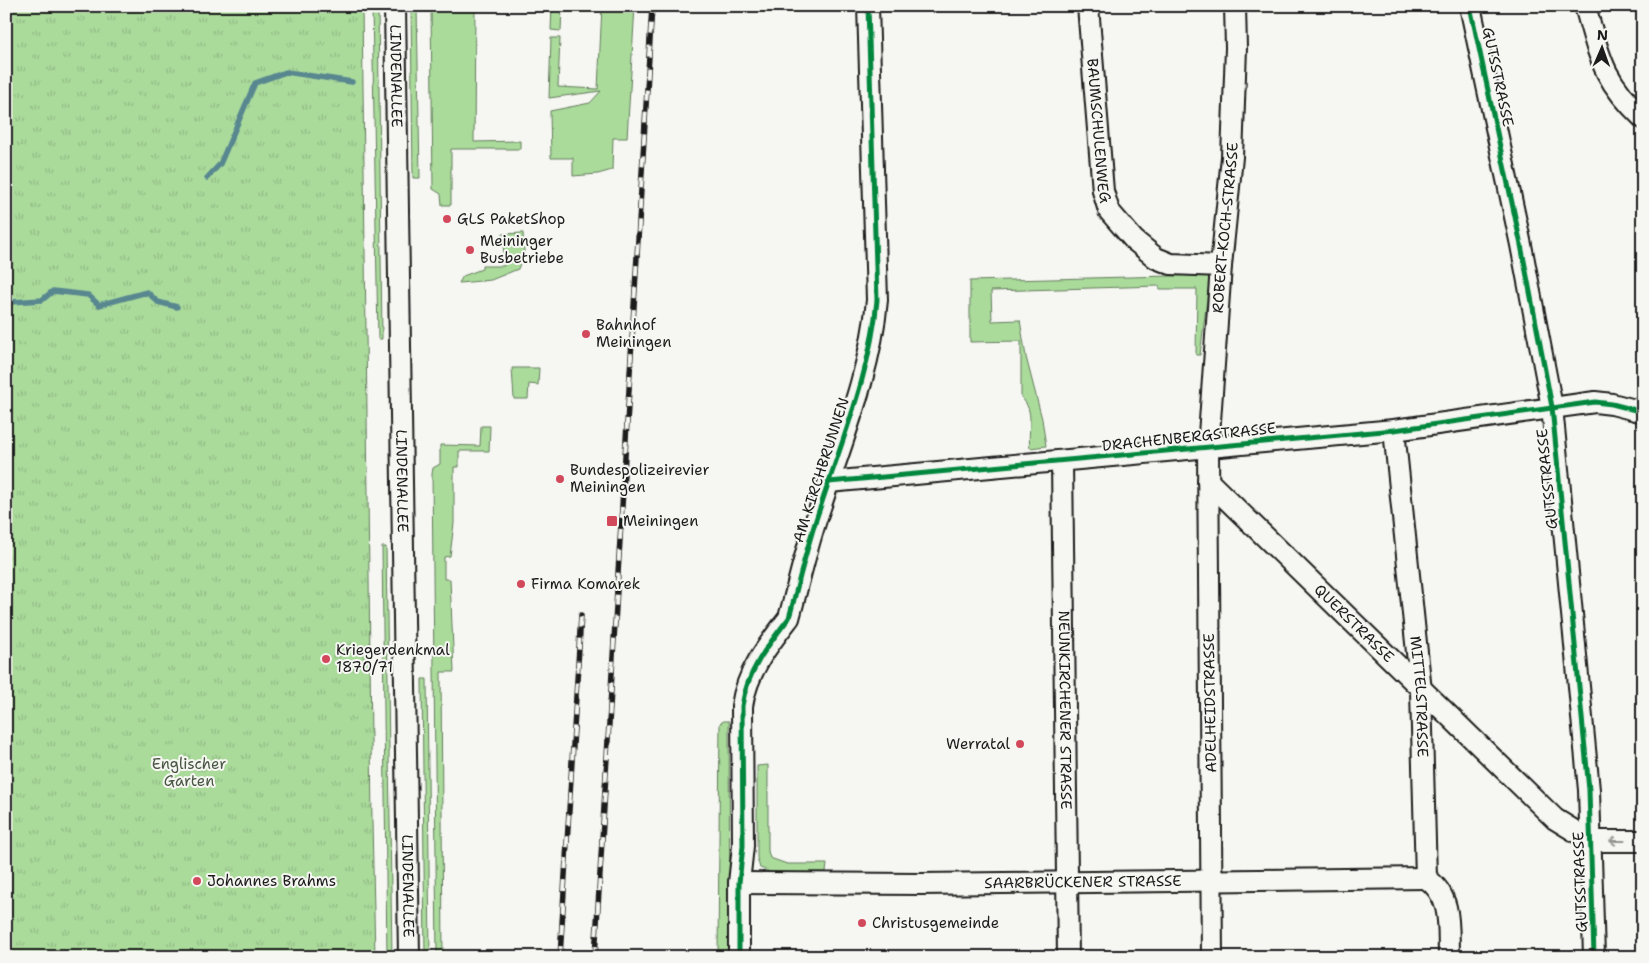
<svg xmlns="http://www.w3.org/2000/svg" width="1649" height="963" font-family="'Shantell Sans',sans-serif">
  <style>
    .grass { fill: #aadb9b; stroke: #637c5c }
    .park { fill: url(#park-tufts); stroke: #637c5c }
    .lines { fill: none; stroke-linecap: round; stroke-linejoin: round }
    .stream { stroke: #588790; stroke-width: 5.5 }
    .minor-casing { stroke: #1c1c1c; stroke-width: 24 }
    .minor { stroke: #f6f6f2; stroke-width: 20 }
    .rail-casing { stroke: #1c1c1c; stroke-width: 5.5 }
    .rail { stroke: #f6f6f2; stroke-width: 4; stroke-dasharray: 11; stroke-linecap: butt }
    .cycleway-casing { stroke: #f6f6f2; stroke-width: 8 }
    .cycleway { stroke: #00873e; stroke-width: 5 }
    .oneway { stroke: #949492 }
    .poi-dot { fill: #d1495b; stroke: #f6f6f2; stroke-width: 2 }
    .labels { text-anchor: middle; stroke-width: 4; stroke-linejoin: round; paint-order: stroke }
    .street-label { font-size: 15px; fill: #1c1c1c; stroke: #f6f6f2 }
    .poi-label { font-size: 15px; fill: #1c1c1c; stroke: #f6f6f2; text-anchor: start }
    .park-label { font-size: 15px; fill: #475542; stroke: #f6f6f2 }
  </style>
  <defs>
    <pattern id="park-tufts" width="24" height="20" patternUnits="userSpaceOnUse" patternTransform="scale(1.25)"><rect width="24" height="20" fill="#aadb9b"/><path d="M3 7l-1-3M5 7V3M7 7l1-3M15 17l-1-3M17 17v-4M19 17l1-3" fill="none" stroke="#92bb85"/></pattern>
  </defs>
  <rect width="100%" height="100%" fill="#f6f6f2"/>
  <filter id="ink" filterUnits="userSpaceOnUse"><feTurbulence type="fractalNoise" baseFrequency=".02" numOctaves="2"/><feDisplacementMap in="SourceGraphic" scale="10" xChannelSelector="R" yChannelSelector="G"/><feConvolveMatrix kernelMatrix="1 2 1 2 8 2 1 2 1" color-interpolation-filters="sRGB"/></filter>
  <g filter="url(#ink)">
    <g class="grass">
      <path d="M 372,6 L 378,6 L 382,339 L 378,339 Z"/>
      <path d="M 411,6 L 417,6 L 420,178 L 413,178 Z"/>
      <path d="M 431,6 L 475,6 L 474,142 L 520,141 L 520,149 L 451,149 L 451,205 L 442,205 L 441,194 L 433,189 Z"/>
      <path d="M 552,6 L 562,6 L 561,31 L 551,30 Z"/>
      <path d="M 602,6 L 635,6 L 627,138 L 613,138 L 612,170 L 598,174 L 573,176 L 573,158 L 551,158 L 550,111 L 590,103 L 601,91 L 549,98 L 551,38 L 560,38 L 558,87 L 598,89 Z"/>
      <path d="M 523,233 L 524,252 L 518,269 L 491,280 L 459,283 L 463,276 L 482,269 L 482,266 L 504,266 L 503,234 Z"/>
      <path d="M 1210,275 L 1200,355 L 1196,355 L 1197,289 L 1160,289 L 1159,286 L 991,291 L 992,321 L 1020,320 L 1026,357 L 1042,419 L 1046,446 L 1030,448 C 1027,429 1036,412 1021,397 L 1021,341 L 970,342 L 970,281 Z"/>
      <path d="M 512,368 L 539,368 L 538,385 L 529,384 L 528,399 L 514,399 Z"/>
      <path d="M 481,426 L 490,426 L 489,451 L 459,451 L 459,467 L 454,467 L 454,523 L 450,556 L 444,557 L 444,579 L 450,579 L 454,672 L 441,672 L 443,957 L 437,957 L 432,474 L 433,468 L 440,464 L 440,445 L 480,446 Z"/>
      <path d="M 382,547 L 386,547 L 392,957 L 387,957 Z"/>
      <path d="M 422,679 L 427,679 L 430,957 L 425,957 Z"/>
      <path d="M 724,721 L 729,721 L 730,957 L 718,957 L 720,723 Z"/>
      <path d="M 768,765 L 768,851 L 770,858 L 787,864 L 827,864 L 826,872 L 773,873 L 760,868 L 757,858 L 757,766 Z"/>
    </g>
    <path class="park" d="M 6,6 L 362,6 L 372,822 L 375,957 L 6,957 Z"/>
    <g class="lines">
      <g class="stream">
        <path d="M 207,178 L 220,164 L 255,83 L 286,72 L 352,82"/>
        <path d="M 11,302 L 42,300 L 53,291 L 88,295 L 99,305 L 147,292 L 158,302 L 177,307"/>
      </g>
      <defs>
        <g id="minor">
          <path id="s1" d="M 395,6 L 409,957"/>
          <path id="s2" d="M 1088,6 L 1103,191 L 1109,211 L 1134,240 L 1156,258 L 1171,264 L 1221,266"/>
          <path d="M 1470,6 L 1521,245 L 1552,407 L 1589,790 L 1594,957"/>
          <path d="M 1585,6 C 1600,58 1602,79 1643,118"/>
          <path id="s3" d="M 1394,430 L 1421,691 L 1426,878 C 1453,897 1448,927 1449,957"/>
          <path id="s4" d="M 1062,462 L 1068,957"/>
          <path id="s5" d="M 1208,481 L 1555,819 L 1591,841"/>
          <path d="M 829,482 L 1394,430 L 1595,402 L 1612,404 L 1643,412"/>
          <path d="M 1591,841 L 1643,841"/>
          <path id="s6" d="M 739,883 L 921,884 L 1426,878"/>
          <path d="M 739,957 L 739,883 L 743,846 L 742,706 C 747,671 768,645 789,618 L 792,607 C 801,573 809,538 821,505 C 843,438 871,370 877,300 L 868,6"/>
          <path id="s7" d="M 1212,957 L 1208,449 L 1221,266 L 1232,157 L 1236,48 L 1235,6"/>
        </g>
      </defs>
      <use href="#minor" class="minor-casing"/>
      <use href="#minor" class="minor"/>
      <defs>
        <g id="rail">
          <path d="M 560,957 L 581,615"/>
          <path d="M 595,957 L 652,6"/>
        </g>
      </defs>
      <use href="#rail" class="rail-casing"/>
      <use href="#rail" class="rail"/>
      <defs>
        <g id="cycleway">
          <path d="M 1470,6 L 1521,245 L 1552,407 L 1589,790 L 1594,957"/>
          <path d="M 829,482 L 1394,430 L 1595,402 L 1612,404 L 1643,412"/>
          <path d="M 739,957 L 739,883 L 743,846 L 742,706 C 747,671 768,645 789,618 L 792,607 C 801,573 809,538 821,505 C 843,438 871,370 877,300 L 868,6"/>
        </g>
      </defs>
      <use href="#cycleway" class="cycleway-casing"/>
      <use href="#cycleway" class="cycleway"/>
    </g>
    <defs><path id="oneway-shaft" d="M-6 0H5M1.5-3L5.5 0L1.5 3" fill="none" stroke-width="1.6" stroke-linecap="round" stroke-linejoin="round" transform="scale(1.25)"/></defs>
    <use class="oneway" href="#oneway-shaft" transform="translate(1617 841) rotate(180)"/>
  </g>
  <g class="poi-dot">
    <circle cx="447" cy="219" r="5"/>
    <circle cx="470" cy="250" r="5"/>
    <circle cx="586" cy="334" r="5"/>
    <circle cx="560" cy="479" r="5"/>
    <rect x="606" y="515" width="12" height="12" rx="2.5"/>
    <circle cx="521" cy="584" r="5"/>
    <circle cx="326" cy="659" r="5"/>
    <circle cx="1020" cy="744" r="5"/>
    <circle cx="197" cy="881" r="5"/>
    <circle cx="862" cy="923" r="5"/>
  </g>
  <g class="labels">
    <g class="street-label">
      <text dy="5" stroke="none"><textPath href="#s1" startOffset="70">LINDENALLEE</textPath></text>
      <text transform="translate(1498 77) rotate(78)" y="5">GUTSSTRASSE</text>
      <text dy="5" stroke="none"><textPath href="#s2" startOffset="125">BAUMSCHULENWEG</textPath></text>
      <text dy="5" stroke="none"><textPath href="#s7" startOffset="730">ROBERT-KOCH-STRASSE</textPath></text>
      <text transform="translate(1189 437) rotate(-6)" y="5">DRACHENBERGSTRASSE</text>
      <text transform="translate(821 470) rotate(-72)" y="5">AM KIRCHBRUNNEN</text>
      <text transform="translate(1547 479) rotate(-96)" y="5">GUTSSTRASSE</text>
      <text dy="5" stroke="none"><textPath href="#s1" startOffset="475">LINDENALLEE</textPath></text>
      <text dy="5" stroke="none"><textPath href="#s5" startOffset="204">QUERSTRASSE</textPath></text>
      <text dy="5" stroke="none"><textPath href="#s3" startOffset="268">MITTELSTRASSE</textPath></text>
      <text transform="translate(1210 703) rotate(-91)" y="5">ADELHEIDSTRASSE</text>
      <text dy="5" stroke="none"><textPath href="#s4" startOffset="248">NEUNKIRCHENER STRASSE</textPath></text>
      <text dy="5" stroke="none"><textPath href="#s6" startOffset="344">SAARBRÜCKENER STRASSE</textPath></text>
      <text transform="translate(1580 882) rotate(-92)" y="5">GUTSSTRASSE</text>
      <text dy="5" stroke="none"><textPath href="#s1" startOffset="880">LINDENALLEE</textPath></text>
    </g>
    <g class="poi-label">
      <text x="457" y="224">GLS PaketShop</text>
      <text x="480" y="246">Meininger<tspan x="480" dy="17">Busbetriebe</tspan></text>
      <text x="596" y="330">Bahnhof<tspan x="596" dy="17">Meiningen</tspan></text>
      <text x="570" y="475">Bundespolizeirevier<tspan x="570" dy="17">Meiningen</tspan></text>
      <text x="623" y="526">Meiningen</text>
      <text x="531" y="589">Firma Komarek</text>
      <text x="336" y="655">Kriegerdenkmal<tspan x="336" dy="17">1870/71</tspan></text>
      <text x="1010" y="749" text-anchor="end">Werratal</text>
      <text x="207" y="886">Johannes Brahms</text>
      <text x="872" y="928">Christusgemeinde</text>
    </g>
    <g class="park-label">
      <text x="189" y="769">Englischer<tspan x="189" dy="17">Garten</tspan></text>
    </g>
  </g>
  <rect width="1649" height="963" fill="none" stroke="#f6f6f2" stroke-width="25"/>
  <rect x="12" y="12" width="1624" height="938" fill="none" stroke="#1c1c1c" stroke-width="2" filter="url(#ink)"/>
  <g transform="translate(1602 48) rotate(2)" stroke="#f6f6f2" stroke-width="4" paint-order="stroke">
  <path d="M0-4L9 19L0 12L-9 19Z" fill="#1c1c1c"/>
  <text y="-8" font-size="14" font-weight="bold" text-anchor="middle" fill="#1c1c1c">N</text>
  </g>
</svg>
